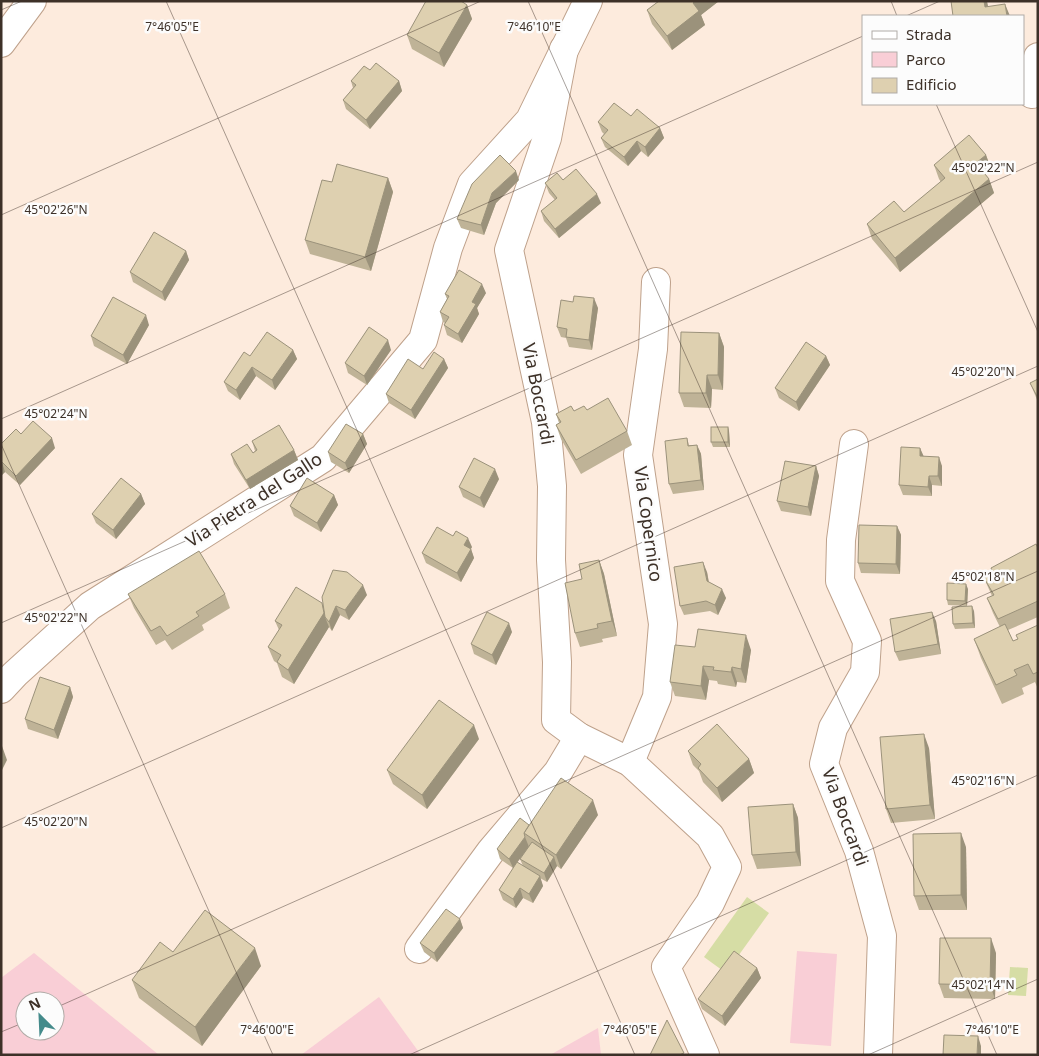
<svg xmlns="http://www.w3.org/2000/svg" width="1039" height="1056" font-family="'Noto Sans',sans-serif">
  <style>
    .green { fill: #f9ced6; fill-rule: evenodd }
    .water { fill: #d6dda5 }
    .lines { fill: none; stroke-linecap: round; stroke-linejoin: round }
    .minor-casing { stroke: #bea18b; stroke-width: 30 }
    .minor { stroke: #fff; stroke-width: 28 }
    .wall { fill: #bfb397; fill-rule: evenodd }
    .shaded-wall { fill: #9b927b }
    .building { fill: #ded0b0; stroke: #9b927b }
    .ticks { fill: none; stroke: #3d3128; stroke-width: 1; stroke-opacity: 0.45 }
    .labels { text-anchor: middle; stroke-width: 5; stroke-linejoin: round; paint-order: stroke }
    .street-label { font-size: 18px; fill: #3d3128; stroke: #fcfcfc }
    .ticks-label { font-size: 12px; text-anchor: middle; fill: #3d3128; stroke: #fcfcfc; stroke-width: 5; stroke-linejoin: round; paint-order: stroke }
  </style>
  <rect width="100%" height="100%" fill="#fdebdd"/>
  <g class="green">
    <path d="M 797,951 L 837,954 L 831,1046 L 790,1043 Z"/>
    <path d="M 34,953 L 159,1055 L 1,1055 L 1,978 ZM 25,1001 L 55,1001 L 55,1031 L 25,1031 Z"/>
    <path d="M 379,997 L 421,1055 L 301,1055 Z"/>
    <path d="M 598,1028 L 601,1055 L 550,1055 Z"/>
  </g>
  <g class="water">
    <path d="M 747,897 L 769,913 L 726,973 L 704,957 Z"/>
    <path d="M 1010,967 L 1028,968 L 1026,996 L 1008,995 Z"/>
  </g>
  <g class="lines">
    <defs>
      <g id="minor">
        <path d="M 1,43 L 32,1"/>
        <path d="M 564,49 L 547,138 L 509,250 L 546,422 L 552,486 L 551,560 L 557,662 L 556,720 L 579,737 L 630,762 L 710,836 L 727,867 L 710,903 L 666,967 L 705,1055"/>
        <path d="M 1032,94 L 1038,57"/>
        <path d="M 854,444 L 841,540 L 840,581 L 867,641 L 865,672 L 833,728 L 824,764 L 859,851 L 882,936 L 878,1055"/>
        <path d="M 1,689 L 15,674 L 90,606 L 323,458 L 423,340 L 448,248 L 472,184 L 530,120 L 588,1"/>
        <path d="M 630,762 L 657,697 L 663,624 L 638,455 L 653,349 L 656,282"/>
        <path d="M 419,949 L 491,851 L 558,772 L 579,737"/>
      </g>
    </defs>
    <use href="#minor" class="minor-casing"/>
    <use href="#minor" class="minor"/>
  </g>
  <g class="wall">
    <path d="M 659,1 L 719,1 L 701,15 L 705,25 L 672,50 L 652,24 L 647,10 Z"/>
    <path d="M 467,5 L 472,19 L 444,67 L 412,49 L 407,35 Z"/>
    <path d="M 370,70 L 399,81 L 402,91 L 370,129 L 346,109 L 343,100 L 353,88 L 351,81 Z"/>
    <path d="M 631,116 L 660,128 L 664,138 L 648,157 L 641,151 L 628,166 L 605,147 L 601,138 L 604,134 L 602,132 L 598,122 Z"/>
    <path d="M 986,155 L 991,169 L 985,174 L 989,179 L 994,193 L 900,272 L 872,239 L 867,224 L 904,212 L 941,182 L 939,179 L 934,165 Z"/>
    <path d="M 388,178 L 393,192 L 371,271 L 310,254 L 305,240 L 332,182 Z"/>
    <path d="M 519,180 L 496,203 L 484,235 L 461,228 L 457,219 Z"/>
    <path d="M 563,180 L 601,203 L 559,238 L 544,221 L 541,211 L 555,200 L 549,193 L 545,183 Z"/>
    <path d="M 186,251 L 189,260 L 165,301 L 133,282 L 130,272 Z"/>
    <path d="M 486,293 L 477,308 L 479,314 L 462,343 L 447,335 L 444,325 L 445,323 L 443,322 L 440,312 L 447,299 L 445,294 Z"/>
    <path d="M 573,302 L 598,308 L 592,350 L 569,347 L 566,338 L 561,337 L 557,327 Z"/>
    <path d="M 149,325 L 127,364 L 94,346 L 91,336 Z"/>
    <path d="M 719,333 L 724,347 L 723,390 L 712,389 L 711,408 L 684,407 L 679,393 Z"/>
    <path d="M 293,350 L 297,359 L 275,390 L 256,376 L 240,400 L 228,391 L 224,382 L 250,356 Z"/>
    <path d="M 391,350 L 367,385 L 348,373 L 345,363 Z"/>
    <path d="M 826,356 L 830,365 L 799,411 L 779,398 L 775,388 Z"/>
    <path d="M 444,359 L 448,368 L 415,419 L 389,403 L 386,394 L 423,369 Z"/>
    <path d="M 1038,379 L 1038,402 L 1030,383 Z"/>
    <path d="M 574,411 L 627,431 L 632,445 L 581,474 L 561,439 L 556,425 L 559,423 L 556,414 Z"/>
    <path d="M 728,427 L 729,431 L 730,447 L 713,447 L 711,442 Z"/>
    <path d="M 21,434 L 55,448 L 20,485 L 5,472 L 1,476 L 1,444 Z"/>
    <path d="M 363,434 L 367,444 L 349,473 L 331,462 L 328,452 Z"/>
    <path d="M 687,438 L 689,445 L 697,445 L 701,454 L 704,490 L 673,494 L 669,484 Z"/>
    <path d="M 252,441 L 294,450 L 298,460 L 250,489 L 234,464 L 231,454 L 253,453 L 255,451 Z"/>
    <path d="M 920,448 L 923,456 L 942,466 L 942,486 L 932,485 L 932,496 L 903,495 L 899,485 Z"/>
    <path d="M 816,466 L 819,476 L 811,516 L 781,511 L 777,501 Z"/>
    <path d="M 499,479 L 484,508 L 463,497 L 459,487 Z"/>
    <path d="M 141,494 L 145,504 L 116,539 L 96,523 L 92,514 Z"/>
    <path d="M 334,495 L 338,505 L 321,532 L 294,516 L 290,506 Z"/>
    <path d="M 897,526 L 901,535 L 900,574 L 861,573 L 858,563 Z"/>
    <path d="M 472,547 L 471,549 L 474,558 L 461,582 L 426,563 L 422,553 Z"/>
    <path d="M 1038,548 L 1038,617 L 1008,630 L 1013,641 L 1018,639 L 1038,625 L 1038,689 L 1035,682 L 1022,688 L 1024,694 L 1002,704 L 981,658 L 974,639 L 1000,627 L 993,613 L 987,598 L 992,596 L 984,578 L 993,573 L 991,568 Z"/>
    <path d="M 599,560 L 604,574 L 617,636 L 602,639 L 603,642 L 580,647 L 575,633 L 582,579 Z"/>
    <path d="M 707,572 L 709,582 L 726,598 L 718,615 L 710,611 L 684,615 L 680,606 Z"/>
    <path d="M 968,589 L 967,606 L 948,605 L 947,600 Z"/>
    <path d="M 128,594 L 225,594 L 230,608 L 202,625 L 204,630 L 172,650 L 165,640 L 156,645 L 134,608 Z"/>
    <path d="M 367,595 L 349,620 L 340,615 L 332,631 L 329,627 L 294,684 L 282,677 L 277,663 L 274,661 L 268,647 L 279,630 L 275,621 L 324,610 Z"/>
    <path d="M 974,611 L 975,628 L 955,629 L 953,624 Z"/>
    <path d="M 936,621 L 941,654 L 899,661 L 895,652 Z"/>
    <path d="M 512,632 L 496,665 L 474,654 L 471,644 Z"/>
    <path d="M 695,647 L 751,650 L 746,683 L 737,682 L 736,687 L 718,684 L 717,681 L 709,680 L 706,700 L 675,696 L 670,682 Z"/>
    <path d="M 70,687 L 73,697 L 58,739 L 28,729 L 25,719 Z"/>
    <path d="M 479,739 L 427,809 L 393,784 L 387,770 Z"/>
    <path d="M 929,748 L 935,819 L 891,823 L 886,809 Z"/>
    <path d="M 688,751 L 749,759 L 754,773 L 722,802 L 703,782 L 699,771 L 693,765 Z"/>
    <path d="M 793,804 L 798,818 L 801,866 L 757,869 L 752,855 Z"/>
    <path d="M 598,815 L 561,869 L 557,866 L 547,882 L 540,878 L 543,886 L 533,903 L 523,898 L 516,908 L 503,900 L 499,890 L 516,864 L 513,868 L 500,859 L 497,849 L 529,825 ZM 529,847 L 520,859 L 523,866 L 517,862 Z"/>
    <path d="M 966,847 L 967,910 L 919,910 L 914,896 Z"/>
    <path d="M 460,919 L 463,928 L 437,962 L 424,952 L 420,943 Z"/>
    <path d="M 173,952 L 261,966 L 202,1046 L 139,998 L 132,980 Z"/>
    <path d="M 996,953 L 995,999 L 944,998 L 939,984 Z"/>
    <path d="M 757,968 L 761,978 L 725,1026 L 702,1009 L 698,999 Z"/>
  </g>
  <g class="shaded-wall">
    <path d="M 695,1 L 719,1 L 701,15 L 705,25 L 672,50 L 667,36 L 693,3 Z"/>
    <path d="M 984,1 L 987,1 L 990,16 L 985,7 Z"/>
    <path d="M 1005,4 L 1010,16 L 1007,16 Z"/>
    <path d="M 467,5 L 472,19 L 444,67 L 439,53 Z"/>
    <path d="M 399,81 L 402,91 L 370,129 L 366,120 Z"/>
    <path d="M 660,128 L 664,138 L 648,157 L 645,147 Z"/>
    <path d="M 637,141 L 641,151 L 628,166 L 624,157 Z"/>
    <path d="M 986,155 L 991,169 L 981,177 L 976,163 Z"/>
    <path d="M 516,171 L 519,180 L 496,203 L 484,235 L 481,225 L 492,193 Z"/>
    <path d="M 388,178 L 393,192 L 371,271 L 365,257 Z"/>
    <path d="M 989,179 L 994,193 L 900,272 L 895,258 Z"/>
    <path d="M 597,194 L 601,203 L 559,238 L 555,229 Z"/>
    <path d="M 186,251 L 189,260 L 165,301 L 162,292 Z"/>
    <path d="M 482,284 L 486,293 L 477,308 L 479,314 L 462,343 L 458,334 L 472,302 Z"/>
    <path d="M 594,298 L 598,308 L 592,350 L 589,340 Z"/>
    <path d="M 146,315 L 149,325 L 127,364 L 123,355 Z"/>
    <path d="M 719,333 L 724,347 L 723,390 L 718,375 Z"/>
    <path d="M 388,340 L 391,350 L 367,385 L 364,376 Z"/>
    <path d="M 293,350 L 297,359 L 275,390 L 272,380 Z"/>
    <path d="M 826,356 L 830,365 L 799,411 L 796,402 Z"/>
    <path d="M 444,359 L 448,368 L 415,419 L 411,410 Z"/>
    <path d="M 252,367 L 256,376 L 240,400 L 236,390 Z"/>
    <path d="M 707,375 L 712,389 L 711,408 L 706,393 Z"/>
    <path d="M 728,427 L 729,431 L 730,447 L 728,442 Z"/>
    <path d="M 363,434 L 367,444 L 349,473 L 345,463 Z"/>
    <path d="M 52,438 L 55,448 L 20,485 L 16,476 Z"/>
    <path d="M 697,445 L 701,454 L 704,490 L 701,480 Z"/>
    <path d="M 920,448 L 924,457 L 920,456 Z"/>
    <path d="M 294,450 L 298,460 L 250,489 L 246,480 Z"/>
    <path d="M 939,457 L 942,466 L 942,486 L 938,476 Z"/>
    <path d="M 2,462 L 5,472 L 1,476 L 1,463 Z"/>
    <path d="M 816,466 L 819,476 L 811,516 L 808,507 Z"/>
    <path d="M 495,469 L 499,479 L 484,508 L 480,498 Z"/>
    <path d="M 929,476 L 932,485 L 932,496 L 928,487 Z"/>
    <path d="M 141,494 L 145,504 L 116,539 L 113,530 Z"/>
    <path d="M 334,495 L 338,505 L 321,532 L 317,523 Z"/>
    <path d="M 897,526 L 901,535 L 900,574 L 896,564 Z"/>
    <path d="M 468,538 L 472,547 L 467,554 L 464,545 Z"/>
    <path d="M 471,549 L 474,558 L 461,582 L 457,573 Z"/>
    <path d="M 599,560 L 604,574 L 617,636 L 612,621 Z"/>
    <path d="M 703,562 L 707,572 L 710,591 L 707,581 Z"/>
    <path d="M 966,584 L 968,589 L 967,606 L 965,601 Z"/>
    <path d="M 363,585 L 367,595 L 349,620 L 345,610 Z"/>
    <path d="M 722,589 L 726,598 L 718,615 L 715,605 Z"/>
    <path d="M 322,603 L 327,618 L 325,617 L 329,627 L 294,684 L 288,670 Z"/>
    <path d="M 336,606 L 340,615 L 332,631 L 329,622 Z"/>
    <path d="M 972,606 L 974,611 L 975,628 L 973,623 Z"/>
    <path d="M 932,612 L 936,621 L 941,654 L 938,644 Z"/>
    <path d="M 509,623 L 512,632 L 496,665 L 492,655 Z"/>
    <path d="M 746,635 L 751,650 L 746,683 L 741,669 Z"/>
    <path d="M 703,666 L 709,680 L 706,700 L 701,686 Z"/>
    <path d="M 732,667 L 737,682 L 736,687 L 731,672 Z"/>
    <path d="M 70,687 L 73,697 L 58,739 L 54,730 Z"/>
    <path d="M 474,725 L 479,739 L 427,809 L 422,795 Z"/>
    <path d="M 924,734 L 929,748 L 935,819 L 930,805 Z"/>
    <path d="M 1,746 L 2,746 L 7,760 L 1,772 Z"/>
    <path d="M 749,759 L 754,773 L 722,802 L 717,788 Z"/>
    <path d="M 593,800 L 598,815 L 561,869 L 556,855 Z"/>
    <path d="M 793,804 L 798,818 L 801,866 L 796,852 Z"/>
    <path d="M 961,833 L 966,847 L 967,910 L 961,895 Z"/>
    <path d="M 525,837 L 529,847 L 513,868 L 509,859 Z"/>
    <path d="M 554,857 L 557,866 L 547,882 L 544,873 Z"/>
    <path d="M 540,876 L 543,886 L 533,903 L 529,894 Z"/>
    <path d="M 520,888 L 523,898 L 516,908 L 513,899 Z"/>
    <path d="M 460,919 L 463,928 L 437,962 L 434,953 Z"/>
    <path d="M 991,938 L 996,953 L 995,999 L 990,985 Z"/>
    <path d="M 255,948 L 261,966 L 202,1046 L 195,1027 Z"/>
    <path d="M 757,968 L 761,978 L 725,1026 L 722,1016 Z"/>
    <path d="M 978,1036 L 981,1046 L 981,1055 L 977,1055 Z"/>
  </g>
  <g class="building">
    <path d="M 426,1 L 461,1 L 467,5 L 439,53 L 407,35 Z"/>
    <path d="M 659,1 L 695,1 L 693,3 L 699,11 L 667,36 L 647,10 Z"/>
    <path d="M 951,1 L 984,1 L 985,7 L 1005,4 L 1007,16 L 953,16 Z"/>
    <path d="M 376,63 L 399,81 L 366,120 L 343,100 L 356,85 L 351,81 L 364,66 L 370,70 Z"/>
    <path d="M 614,103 L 631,116 L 637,109 L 660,128 L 645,147 L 637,141 L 624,157 L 601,138 L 608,130 L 598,122 Z"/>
    <path d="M 969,135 L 986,155 L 976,163 L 989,179 L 895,258 L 867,224 L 894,201 L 904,212 L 945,178 L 934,165 Z"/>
    <path d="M 500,155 L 516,171 L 492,193 L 481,225 L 457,219 L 472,184 Z"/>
    <path d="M 337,164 L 388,178 L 365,257 L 305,240 L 322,180 L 332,182 Z"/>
    <path d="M 576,169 L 597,194 L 555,229 L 541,211 L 557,198 L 545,183 L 557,173 L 563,180 Z"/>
    <path d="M 154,232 L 186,251 L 162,292 L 130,272 Z"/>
    <path d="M 459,270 L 482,284 L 472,302 L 476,304 L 458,334 L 444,325 L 449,317 L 440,312 L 449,296 L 445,294 Z"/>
    <path d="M 574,296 L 594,298 L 589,340 L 566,337 L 567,329 L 557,327 L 561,300 L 573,302 Z"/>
    <path d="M 113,297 L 146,315 L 123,355 L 91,336 Z"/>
    <path d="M 369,327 L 388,340 L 364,376 L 345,363 Z"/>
    <path d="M 267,332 L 293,350 L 272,380 L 252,367 L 236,390 L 224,382 L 244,352 L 250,356 Z"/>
    <path d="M 681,332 L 719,333 L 718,375 L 707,375 L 706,393 L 679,393 Z"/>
    <path d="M 806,342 L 826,356 L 796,402 L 775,388 Z"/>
    <path d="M 434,352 L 444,359 L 411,410 L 386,394 L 408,359 L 423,369 Z"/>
    <path d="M 1038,379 L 1038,398 L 1030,383 Z"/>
    <path d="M 608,398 L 627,431 L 576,460 L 556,425 L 561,422 L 556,414 L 571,406 L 574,411 L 584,406 L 587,410 Z"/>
    <path d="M 33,421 L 52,438 L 16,476 L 2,462 L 1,463 L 1,444 L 16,429 L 21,434 Z"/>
    <path d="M 346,424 L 363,434 L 345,463 L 328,452 Z"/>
    <path d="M 279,425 L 294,450 L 246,480 L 231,454 L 247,444 L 253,453 L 257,450 L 252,441 Z"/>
    <rect x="711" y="427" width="17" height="15"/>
    <path d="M 687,438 L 688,446 L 697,445 L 701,480 L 669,484 L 665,441 Z"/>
    <path d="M 901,447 L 920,448 L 920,456 L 939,457 L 938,476 L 929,476 L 928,487 L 899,485 Z"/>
    <path d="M 474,458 L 495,469 L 480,498 L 459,487 Z"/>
    <path d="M 785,461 L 816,466 L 808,507 L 777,501 Z"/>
    <path d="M 121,478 L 141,494 L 113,530 L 92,514 Z"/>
    <path d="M 307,478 L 334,495 L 317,523 L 290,506 Z"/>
    <path d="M 859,525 L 897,526 L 896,564 L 858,563 Z"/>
    <path d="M 437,527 L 453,536 L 456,531 L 468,538 L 464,545 L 471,549 L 457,573 L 422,553 Z"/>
    <path d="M 1036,544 L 1038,548 L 1038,601 L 998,619 L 987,598 L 994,595 L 984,578 L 993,573 L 991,568 Z"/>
    <path d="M 199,551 L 225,594 L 196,612 L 199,616 L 167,636 L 160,626 L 151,631 L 128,594 Z"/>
    <path d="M 599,560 L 612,621 L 597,624 L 598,628 L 575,633 L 565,583 L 582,579 L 579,564 Z"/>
    <path d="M 703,562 L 707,581 L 722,589 L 715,605 L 706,601 L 680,606 L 674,567 Z"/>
    <path d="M 333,570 L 347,572 L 363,585 L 345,610 L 336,606 L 329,622 L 325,617 L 322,597 Z"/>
    <path d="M 947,583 L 966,584 L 965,601 L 947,600 Z"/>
    <path d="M 296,587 L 322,603 L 324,613 L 288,670 L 277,662 L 281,655 L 268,647 L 282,625 L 275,621 Z"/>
    <path d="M 972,606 L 973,623 L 953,624 L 952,607 Z"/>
    <path d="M 487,612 L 509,623 L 492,655 L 471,644 Z"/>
    <path d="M 932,612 L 938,644 L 895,652 L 890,619 Z"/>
    <path d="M 1005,624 L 1013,641 L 1018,639 L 1016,635 L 1038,625 L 1038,672 L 1033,674 L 1028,664 L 1014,670 L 1017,675 L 996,685 L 974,639 Z"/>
    <path d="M 698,629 L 746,635 L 741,669 L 732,667 L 731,672 L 713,670 L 714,667 L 703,666 L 701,686 L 670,682 L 675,645 L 695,647 Z"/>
    <path d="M 40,677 L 70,687 L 54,730 L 25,719 Z"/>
    <path d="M 439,700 L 474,725 L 422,795 L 387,770 Z"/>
    <path d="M 717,724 L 749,759 L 717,788 L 698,768 L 701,764 L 688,751 Z"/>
    <path d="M 924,734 L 930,805 L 886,809 L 880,737 Z"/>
    <path d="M 561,778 L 593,800 L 556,855 L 524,833 Z"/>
    <path d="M 793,804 L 796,852 L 752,855 L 748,807 Z"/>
    <path d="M 520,818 L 529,825 L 524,833 L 525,837 L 509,859 L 497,849 Z"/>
    <path d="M 961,833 L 961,895 L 914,896 L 913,834 Z"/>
    <path d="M 532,842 L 554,857 L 544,873 L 520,859 Z"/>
    <path d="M 517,862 L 540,876 L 529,894 L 520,888 L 513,899 L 499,890 Z"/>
    <path d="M 446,909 L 460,919 L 434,953 L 420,943 Z"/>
    <path d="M 205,910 L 255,948 L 195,1027 L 132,980 L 160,942 L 173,952 Z"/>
    <path d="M 940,938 L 991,938 L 990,985 L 939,984 Z"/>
    <path d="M 734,951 L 757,968 L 722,1016 L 698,999 Z"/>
    <path d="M 667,1020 L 684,1053 L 679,1055 L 650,1055 Z"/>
    <path d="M 944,1035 L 978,1036 L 977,1055 L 943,1055 Z"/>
  </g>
  <path class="ticks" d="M 166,1 L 635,1055M 528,1 L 997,1055M 891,1 L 897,16M 1,10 L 22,1M 906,16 L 940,1M 936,104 L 1038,332M 1,215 L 481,1M 1,419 L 863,36M 1,444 L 273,1055M 1,623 L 1038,162M 1,828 L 1038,366M 55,1008 L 1038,571M 1,1032 L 25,1022M 409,1055 L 1038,775M 868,1055 L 1038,979"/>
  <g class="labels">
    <g class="street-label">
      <text transform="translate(538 394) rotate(79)" y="6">Via Boccardi</text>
      <text transform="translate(254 500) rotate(-33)" y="6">Via Pietra del Gallo</text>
      <text transform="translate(648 524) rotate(82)" y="6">Via Copernico</text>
      <text transform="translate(845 817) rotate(70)" y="6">Via Boccardi</text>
    </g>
  </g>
  <g class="ticks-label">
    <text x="172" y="31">7°46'05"E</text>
    <text x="534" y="31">7°46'10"E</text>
    <text x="983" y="172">45°02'22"N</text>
    <text x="56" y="214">45°02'26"N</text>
    <text x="983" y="376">45°02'20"N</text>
    <text x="56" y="418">45°02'24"N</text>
    <text x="983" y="581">45°02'18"N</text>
    <text x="56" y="622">45°02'22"N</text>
    <text x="983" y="785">45°02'16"N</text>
    <text x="56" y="826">45°02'20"N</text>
    <text x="983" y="989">45°02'14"N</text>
    <text x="267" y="1034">7°46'00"E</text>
    <text x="630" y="1034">7°46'05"E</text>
    <text x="992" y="1034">7°46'10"E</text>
  </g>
  <rect width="1039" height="1056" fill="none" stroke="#3d3128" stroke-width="5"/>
  <rect x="862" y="15" width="162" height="90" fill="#fcfcfc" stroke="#b0aba7"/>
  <rect x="872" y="31" width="25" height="8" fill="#ffffff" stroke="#b0aba7"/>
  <text x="906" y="40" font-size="15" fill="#3d3128">Strada</text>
  <rect x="872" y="52" width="25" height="15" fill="#f9ced6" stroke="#b0aba7"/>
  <text x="906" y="65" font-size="15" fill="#3d3128">Parco</text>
  <rect x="872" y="78" width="25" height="15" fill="#ded0b0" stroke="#b0aba7"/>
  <text x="906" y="90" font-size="15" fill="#3d3128">Edificio</text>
  <g transform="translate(40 1016) rotate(336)"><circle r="24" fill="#fcfcfc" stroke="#b0aba7"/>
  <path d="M0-4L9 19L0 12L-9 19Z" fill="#448b8b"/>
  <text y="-8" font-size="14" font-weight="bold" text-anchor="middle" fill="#3d3128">N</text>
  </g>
</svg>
